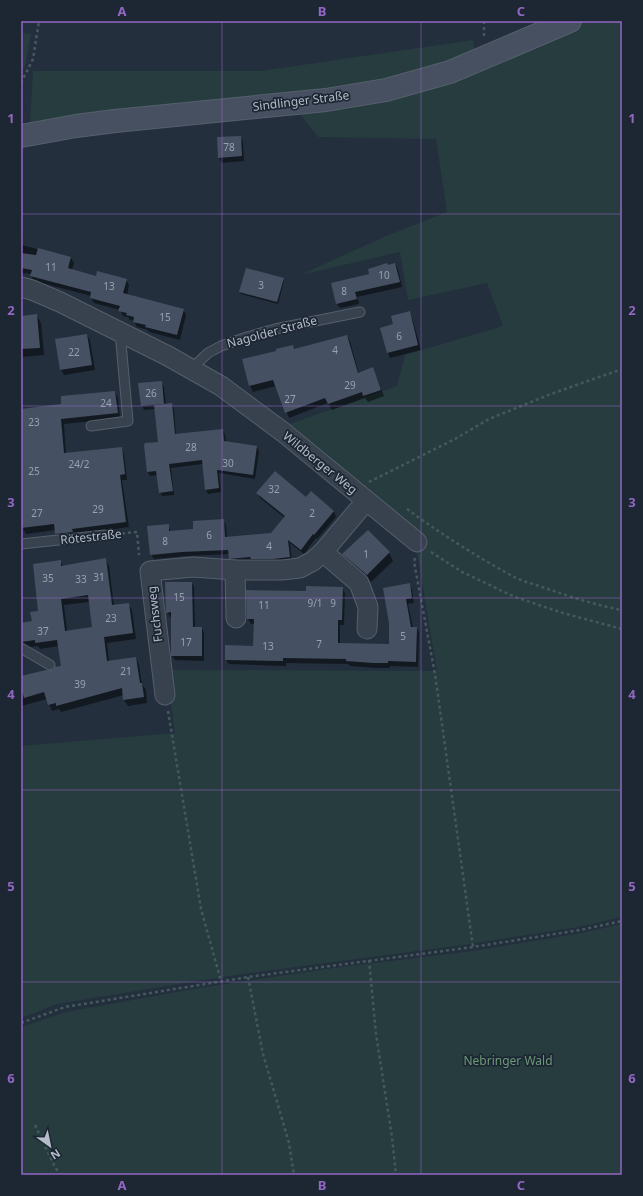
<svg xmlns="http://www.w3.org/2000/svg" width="643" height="1196" font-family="'Noto Sans',sans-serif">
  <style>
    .green { fill: #263c3f }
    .shadow { fill: #0007; fill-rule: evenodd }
    .building { fill: #455162; fill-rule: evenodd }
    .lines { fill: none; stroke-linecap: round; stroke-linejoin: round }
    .lane-casing { stroke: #565f6c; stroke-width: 11 }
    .street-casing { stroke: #565f6c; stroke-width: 21 }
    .secondary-casing { stroke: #565f6c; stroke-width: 24 }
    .path { stroke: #44595c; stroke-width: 2.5; stroke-dasharray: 3 3; stroke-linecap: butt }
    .lane { stroke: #38414e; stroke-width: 9 }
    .street { stroke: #38414e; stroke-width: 19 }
    .secondary { stroke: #465061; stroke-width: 22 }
    .grid { fill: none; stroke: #9266c3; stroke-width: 1; stroke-opacity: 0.55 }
    .labels { text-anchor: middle; stroke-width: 3.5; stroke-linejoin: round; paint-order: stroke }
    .number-label { font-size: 10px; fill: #98a1af }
    .street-label { font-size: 12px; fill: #b4bcc9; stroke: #1d2633 }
    .park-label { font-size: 12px; fill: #6b9a76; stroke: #1d2633 }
    .neatline { fill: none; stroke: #9266c3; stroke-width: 1.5 }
    .grid-label { font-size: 13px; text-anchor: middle; font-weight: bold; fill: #9266c3 }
  </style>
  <rect width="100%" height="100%" fill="#242f3e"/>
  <g class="green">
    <path d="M 586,21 L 622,21 L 622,917 L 579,927 L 463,945 L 228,976 L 57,1004 L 21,1018 L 21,746 L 175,733 L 166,670 L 437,671 L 413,528 L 287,425 L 397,386 L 405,355 L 503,326 L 487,283 L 408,300 L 400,252 L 300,275 L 386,236 L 447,212 L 436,139 L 318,137 L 296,109 L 465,74 Z"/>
    <path d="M 21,33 L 31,34 L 25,66 L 21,73 Z"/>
    <path d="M 473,40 L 476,57 L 382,85 L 30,124 L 33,71 L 261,71 Z"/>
    <path d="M 622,924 L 622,1175 L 21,1175 L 21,1027 L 66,1012 L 199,988 L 333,968 L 473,951 L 581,933 Z"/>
  </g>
  <g class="shadow">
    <path d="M 240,137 L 243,142 L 244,161 L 222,163 L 219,158 Z"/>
    <path d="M 21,234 L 23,238 L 22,245 L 71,258 L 74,263 L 72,270 L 96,277 L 126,280 L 129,285 L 127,295 L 183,309 L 186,315 L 180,340 L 149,332 L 148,330 L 137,327 L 134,321 L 130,320 L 128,317 L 123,316 L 120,310 L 94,303 L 91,298 L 91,296 L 34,281 L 31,276 L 32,274 L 21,273 Z"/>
    <path d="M 395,264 L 398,269 L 402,287 L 357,297 L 359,304 L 340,308 L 337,304 L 371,275 L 387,266 Z"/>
    <path d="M 283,279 L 284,281 L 278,304 L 241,294 L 240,292 Z"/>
    <path d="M 409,312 L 412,317 L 421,350 L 390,358 L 388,353 L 395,325 Z"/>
    <path d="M 37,316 L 41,323 L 44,355 L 21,357 L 21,317 Z"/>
    <path d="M 87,335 L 90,340 L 95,370 L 64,375 L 61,370 L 56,340 Z"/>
    <path d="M 347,336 L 350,341 L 359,374 L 373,369 L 384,396 L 368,402 L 365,398 L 332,410 L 328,403 L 289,418 L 276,386 L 253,392 L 250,386 L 244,359 L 278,351 L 293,346 L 295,350 Z"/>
    <path d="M 161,382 L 164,387 L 166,405 L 172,405 L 174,409 L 176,435 L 222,430 L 225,434 L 226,442 L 257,447 L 259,451 L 255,479 L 219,473 L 221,492 L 208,494 L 206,490 L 203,464 L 171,468 L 174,495 L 162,496 L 160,492 L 157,475 L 150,476 L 148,472 L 159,442 L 156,409 L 144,410 L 142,405 Z"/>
    <path d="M 115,392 L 118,398 L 120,418 L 64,424 L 66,454 L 121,448 L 124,454 L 127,480 L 122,480 L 129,527 L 75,535 L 59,540 L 56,530 L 26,534 L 23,528 L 21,514 L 21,410 L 63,405 Z"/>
    <path d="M 258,493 L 306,498 L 311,493 L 334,512 L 336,517 L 317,539 L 316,538 L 304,554 L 290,543 L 292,562 L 232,563 L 229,554 L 185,556 L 154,559 L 151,554 L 168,525 L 171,532 L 194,530 L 223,520 L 226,525 L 227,538 L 272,534 L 285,518 L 260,498 Z"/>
    <path d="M 368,531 L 389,553 L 393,561 L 371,582 L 348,562 L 344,554 Z"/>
    <path d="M 105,559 L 109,566 L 114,606 L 128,604 L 132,610 L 136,639 L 107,643 L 109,661 L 136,658 L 139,665 L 142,684 L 146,690 L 147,703 L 128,706 L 124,700 L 124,695 L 61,712 L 59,709 L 52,711 L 47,699 L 21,706 L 21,677 L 53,671 L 62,667 L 59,646 L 40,649 L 38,646 L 24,648 L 21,642 L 21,624 L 33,622 L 39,612 L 60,561 L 63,566 ZM 89,602 L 93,628 L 67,631 L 64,605 Z"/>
    <path d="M 192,583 L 194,587 L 195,628 L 202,628 L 204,633 L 204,661 L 175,660 L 172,656 L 172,617 L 170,617 L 167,612 Z"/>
    <path d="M 409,584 L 412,589 L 414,603 L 408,604 L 413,628 L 417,628 L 419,633 L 418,667 L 390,666 L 390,668 L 376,668 L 350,666 L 348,664 L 286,663 L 286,666 L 229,664 L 226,660 L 254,647 L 255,624 L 251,624 L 248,619 L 307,592 L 342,588 L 345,593 L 344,625 L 340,625 L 340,645 L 390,645 Z"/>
  </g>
  <g class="building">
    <path d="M 241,136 L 242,156 L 218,158 L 217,137 Z"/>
    <path d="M 38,248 L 71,257 L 68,268 L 96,276 L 97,271 L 127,279 L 123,293 L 184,309 L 177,335 L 145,327 L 146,325 L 133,322 L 134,317 L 126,315 L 127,313 L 118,311 L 120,306 L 90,298 L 91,292 L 30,276 L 32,270 L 21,268 L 21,253 L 36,255 Z"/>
    <path d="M 387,263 L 388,265 L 395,263 L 400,282 L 355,292 L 357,299 L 336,304 L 331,283 L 369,274 L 368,269 Z"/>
    <path d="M 246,268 L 284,278 L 277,302 L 239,292 Z"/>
    <path d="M 410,311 L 418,345 L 387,353 L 380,328 L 393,324 L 391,316 Z"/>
    <path d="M 37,314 L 40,348 L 21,349 L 21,316 Z"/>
    <path d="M 87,334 L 92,365 L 60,370 L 55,339 Z"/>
    <path d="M 347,335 L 358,373 L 373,367 L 381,390 L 363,396 L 362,392 L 328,404 L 325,398 L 285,413 L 273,380 L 249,386 L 242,359 L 276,351 L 276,349 L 293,345 L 294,349 Z"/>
    <path d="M 162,381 L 164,404 L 141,406 L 138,383 Z"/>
    <path d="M 115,391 L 118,413 L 61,419 L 64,453 L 122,447 L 125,474 L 120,475 L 126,522 L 72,529 L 73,532 L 55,534 L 54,524 L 21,528 L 21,409 L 61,404 L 61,396 Z"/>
    <path d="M 172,403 L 175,434 L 223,429 L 224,441 L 257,446 L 253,475 L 217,470 L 219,488 L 205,490 L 202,460 L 169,464 L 173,491 L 159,493 L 156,471 L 147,472 L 144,445 L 145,443 L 158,442 L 154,405 Z"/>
    <path d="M 275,471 L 306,497 L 311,491 L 334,511 L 314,535 L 313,534 L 301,550 L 288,540 L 290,557 L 273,559 L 251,559 L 250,557 L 229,559 L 228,550 L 182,552 L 150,555 L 147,526 L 169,524 L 169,531 L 193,529 L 193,521 L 224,519 L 225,537 L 271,533 L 285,516 L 256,493 Z"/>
    <path d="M 368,530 L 390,552 L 367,575 L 342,554 Z"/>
    <path d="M 106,558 L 112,605 L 129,603 L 133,633 L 104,637 L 107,661 L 136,657 L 140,683 L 142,683 L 144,697 L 123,700 L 122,688 L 56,706 L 56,703 L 48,705 L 44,692 L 24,698 L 21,686 L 21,676 L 46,670 L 53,670 L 55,667 L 61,666 L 57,640 L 35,643 L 35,640 L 21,642 L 21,623 L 32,621 L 30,612 L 38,611 L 33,564 L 61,560 L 61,566 ZM 88,595 L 92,627 L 65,631 L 61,599 Z"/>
    <path d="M 165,582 L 192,582 L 193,627 L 202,627 L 202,656 L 171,656 L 171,612 L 166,613 Z"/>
    <path d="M 410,583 L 412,598 L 406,599 L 411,627 L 417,627 L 416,662 L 388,661 L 388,663 L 373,663 L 346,661 L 346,659 L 283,658 L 283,661 L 225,660 L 225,645 L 253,646 L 254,619 L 247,619 L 246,590 L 306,591 L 306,586 L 343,587 L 342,620 L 338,620 L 338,643 L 389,644 L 389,623 L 383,588 Z"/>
  </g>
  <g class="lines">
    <defs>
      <g id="lane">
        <path d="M 191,369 L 208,353 L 221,346 L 247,337 L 275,329 L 360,312"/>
        <path d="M 91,426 L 128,421 L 120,332"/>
        <path d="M 21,544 L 105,535"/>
        <path d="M 21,648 L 50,665"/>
      </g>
      <g id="street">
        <path d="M 21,287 L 32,290 L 60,302 L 168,356 L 221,386 L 283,432 L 417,542"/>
        <path d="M 323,552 L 359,583 L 368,607 L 367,629"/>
        <path d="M 235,570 L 236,618"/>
        <path d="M 165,695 L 150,571 L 193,567 L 235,570 L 282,570 L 300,568 L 313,561 L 323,552 L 366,501"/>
      </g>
      <path id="secondary" d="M 21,136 L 76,126 L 115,121 L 326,100 L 386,90 L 450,72 L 570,21"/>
    </defs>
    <use href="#lane" class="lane-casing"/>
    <use href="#street" class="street-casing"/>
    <use href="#secondary" class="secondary-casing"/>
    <g class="path">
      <path d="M 484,21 L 484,37"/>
      <path d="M 21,83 L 33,59 L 39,21"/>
      <path d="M 369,482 L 455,439 L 489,419 L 551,394 L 622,369"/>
      <path d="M 407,509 C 441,534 479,558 516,578 C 525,582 534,584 542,587 C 568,596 595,605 622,610"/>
      <path d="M 116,534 L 137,532 L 139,555"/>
      <path d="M 431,552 L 462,572 L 515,597 L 563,613 L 622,629"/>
      <path d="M 415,558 L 414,562 L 435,674 L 473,947"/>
      <path d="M 168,711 L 201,909 L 221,981"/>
      <path d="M 369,960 L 376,1034 L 392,1137 L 396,1175"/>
      <path d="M 248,977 L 263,1054 L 289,1143 L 294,1175"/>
      <path d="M 21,1023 L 65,1007 L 248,977 L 473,947 L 580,930 L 622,921"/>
      <path d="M 35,1125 L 54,1165 L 60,1175"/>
    </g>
    <use href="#lane" class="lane"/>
    <use href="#street" class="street"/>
    <use href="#secondary" class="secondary"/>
  </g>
  <path class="grid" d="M 222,21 L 222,1175M 421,21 L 421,1175M 21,214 L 622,214M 21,406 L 622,406M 21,598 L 622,598M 21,790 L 622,790M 21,982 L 622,982"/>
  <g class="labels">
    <g class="number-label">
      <text x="229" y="151">78</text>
      <text x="51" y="271">11</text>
      <text x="384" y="279">10</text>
      <text x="261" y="289">3</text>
      <text x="109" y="290">13</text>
      <text x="344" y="295">8</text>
      <text x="165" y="321">15</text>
      <text x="399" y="340">6</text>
      <text x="335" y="354">4</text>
      <text x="74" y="356">22</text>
      <text x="350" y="389">29</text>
      <text x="151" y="397">26</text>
      <text x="290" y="403">27</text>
      <text x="106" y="407">24</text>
      <text x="34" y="426">23</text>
      <text x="191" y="451">28</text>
      <text x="228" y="467">30</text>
      <text x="79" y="468">24/2</text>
      <text x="34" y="475">25</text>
      <text x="274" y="493">32</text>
      <text x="98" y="513">29</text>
      <text x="37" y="517">27</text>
      <text x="312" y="517">2</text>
      <text x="209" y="539">6</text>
      <text x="165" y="545">8</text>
      <text x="269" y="550">4</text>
      <text x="366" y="558">1</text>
      <text x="99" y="581">31</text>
      <text x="48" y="582">35</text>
      <text x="81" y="583">33</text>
      <text x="179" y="601">15</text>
      <text x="315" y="607">9/1</text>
      <text x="333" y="607">9</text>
      <text x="264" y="609">11</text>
      <text x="111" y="622">23</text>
      <text x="43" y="635">37</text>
      <text x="403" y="640">5</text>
      <text x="186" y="646">17</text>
      <text x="319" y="648">7</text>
      <text x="268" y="650">13</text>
      <text x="126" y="675">21</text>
      <text x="80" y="688">39</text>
    </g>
    <g class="street-label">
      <text transform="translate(301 101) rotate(-7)" y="4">Sindlinger Straße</text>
      <text transform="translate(272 332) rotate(-15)" y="4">Nagolder Straße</text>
      <text transform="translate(320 463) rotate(39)" y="4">Wildberger Weg</text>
      <text transform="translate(91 537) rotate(-6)" y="4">Rötestraße</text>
      <text transform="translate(155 614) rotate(-97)" y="4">Fuchsweg</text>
    </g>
    <g class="park-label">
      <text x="508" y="1065">Nebringer Wald</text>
    </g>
  </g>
  <rect width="643" height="1196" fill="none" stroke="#1d2633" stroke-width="44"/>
  <g transform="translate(50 1146) rotate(147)" stroke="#1d2633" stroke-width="3" paint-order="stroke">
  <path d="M0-3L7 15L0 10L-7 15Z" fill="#b4bcc9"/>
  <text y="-6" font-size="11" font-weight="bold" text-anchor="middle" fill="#b4bcc9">N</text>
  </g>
  <rect x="22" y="22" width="599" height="1152" class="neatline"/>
  <g class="grid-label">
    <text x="122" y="16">A</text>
    <text x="322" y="16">B</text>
    <text x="521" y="16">C</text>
    <text x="11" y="123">1</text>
    <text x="632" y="123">1</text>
    <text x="11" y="315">2</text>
    <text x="632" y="315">2</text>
    <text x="11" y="507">3</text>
    <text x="632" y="507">3</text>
    <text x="11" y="699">4</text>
    <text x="632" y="699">4</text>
    <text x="11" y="891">5</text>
    <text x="632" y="891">5</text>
    <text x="11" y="1083">6</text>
    <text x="632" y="1083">6</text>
    <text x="122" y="1190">A</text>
    <text x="322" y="1190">B</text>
    <text x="521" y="1190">C</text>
  </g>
</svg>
